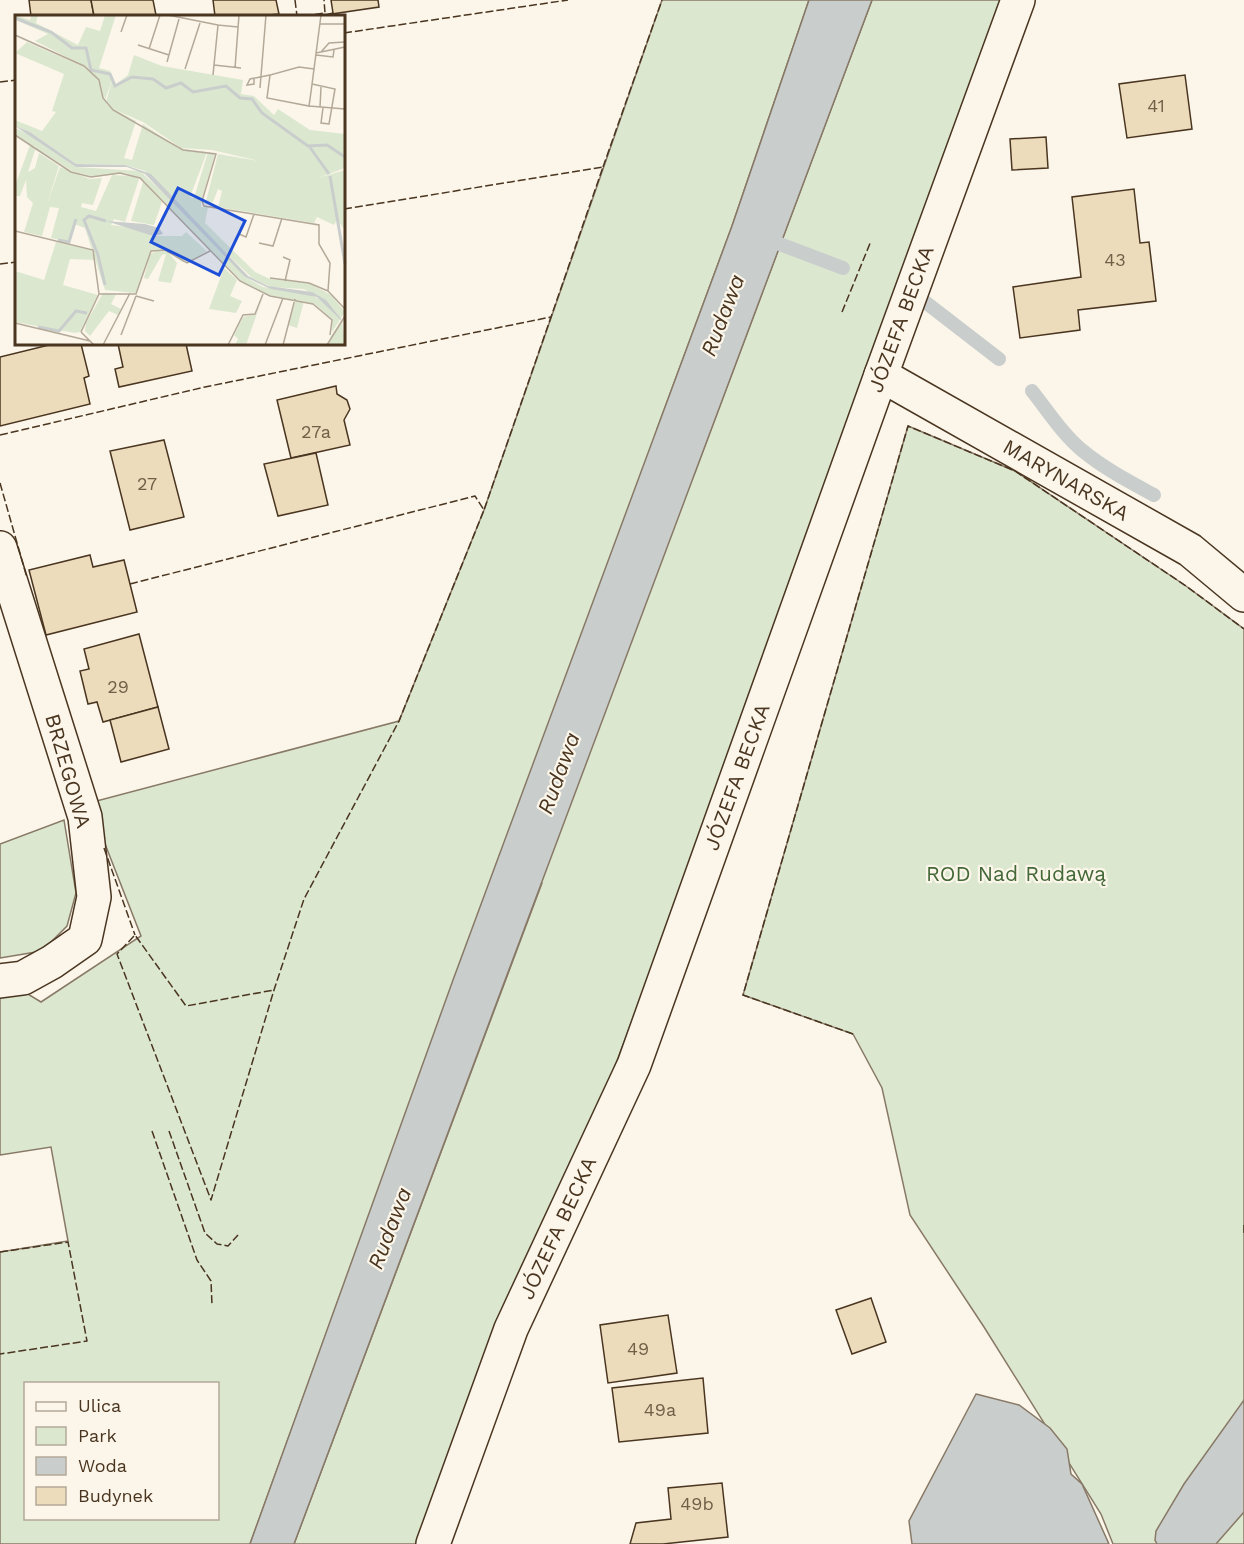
<svg xmlns="http://www.w3.org/2000/svg" width="1244" height="1544" font-family="'Work Sans',sans-serif">
  <style>
    .green { fill: #dce7d0; stroke: #887966; stroke-width: 1.5; fill-rule: evenodd }
    .water { fill: #c9cecd; stroke: #887966; stroke-width: 1.5 }
    .lines { fill: none; stroke-linecap: round; stroke-linejoin: round }
    .stream { stroke: #c9cecd; stroke-width: 14 }
    .building { fill: #ecdcbc; stroke: #4a3520; stroke-width: 1.5 }
    .minor-casing { stroke: #4a3520; stroke-width: 36 }
    .minor { stroke: #fbf6e9; stroke-width: 33 }
    .fence { stroke: #4a3520; stroke-width: 1.5; stroke-dasharray: 8 3; stroke-linecap: butt }
    .labels { text-anchor: middle; stroke-width: 4.5; stroke-linejoin: round; paint-order: stroke }
    .number-label { font-size: 18px; fill: #725f47 }
    .street-label { font-size: 21px; fill: #4a3520; stroke: #fbf6e9 }
    .park-label { font-size: 21px; fill: #436837; stroke: #fbf6e9 }
    .water-label { font-size: 22px; font-style: italic; fill: #4a3520; stroke: #fbf6e9 }
    .inset-river { fill: none; stroke: #c9cecd; stroke-width: 3 }
    .inset-road { fill: none; stroke: #b4a999; stroke-width: 1.5 }
    .view { fill: #1d4ed8; fill-opacity: 0.15; stroke: #1d4ed8; stroke-width: 3 }
    .inset-edge { fill: none; stroke: #4a3520; stroke-width: 3 }
  </style>
  <rect width="100%" height="100%" fill="#fbf6e9"/>
  <g class="green">
    <path d="M 662,0 L 809,0 L 732,226 L 657,429 L 695,472 L 872,0 L 1010,0 L 775,643 L 598,1111 L 421,1544 L 294,1544 L 542,883 L 500,854 L 250,1544 L 0,1544 L 0,1252 L 68,1241 L 51,1147 L 0,1155 L 0,989 L 18,988 L 41,1002 L 141,936 L 89,803 L 399,721 L 484,510 ZM 26,1384 L 218,1384 L 218,1518 L 26,1518 Z"/>
    <path d="M 908,426 L 1015,471 L 1186,586 L 1244,629 L 1244,1544 L 1113,1544 L 1101,1514 L 984,1327 L 910,1215 L 882,1088 L 853,1034 L 743,995 Z"/>
    <path d="M 64,820 L 76,893 L 67,926 L 42,951 L 0,958 L 0,844 Z"/>
  </g>
  <g class="water">
    <path d="M 809,0 L 872,0 L 294,1544 L 250,1544 L 453,980 L 732,226 Z"/>
    <path d="M 976,1394 L 1019,1405 L 1050,1428 L 1067,1449 L 1071,1474 L 1082,1484 L 1109,1544 L 912,1544 L 909,1521 Z"/>
    <path d="M 1244,1400 L 1244,1512 L 1216,1544 L 1157,1544 L 1155,1540 L 1156,1531 L 1184,1484 Z"/>
  </g>
  <g class="lines">
    <g class="stream">
      <path d="M 764,238 L 843,268"/>
      <path d="M 920,298 L 999,359"/>
      <path d="M 1032,391 C 1048,411 1063,435 1083,451 C 1105,469 1130,482 1154,495"/>
    </g>
  </g>
  <g class="building">
    <path d="M 29,0 L 91,0 L 94,16 L 31,16 Z"/>
    <path d="M 91,0 L 153,0 L 156,15 L 94,16 Z"/>
    <path d="M 213,0 L 276,0 L 279,14 L 259,16 L 215,16 Z"/>
    <path d="M 331,0 L 378,0 L 379,7 L 325,15 L 333,13 Z"/>
    <path d="M 1185,75 L 1192,129 L 1127,138 L 1119,84 Z"/>
    <path d="M 1046,137 L 1048,168 L 1012,170 L 1010,139 Z"/>
    <path d="M 1134,189 L 1140,243 L 1149,242 L 1156,301 L 1078,310 L 1080,330 L 1020,338 L 1013,287 L 1081,277 L 1072,197 Z"/>
    <path d="M 53,344 L 81,344 L 89,376 L 84,378 L 90,404 L 0,426 L 0,357 Z"/>
    <path d="M 118,344 L 186,344 L 192,371 L 119,387 L 115,369 L 123,367 Z"/>
    <path d="M 336,386 L 337,394 L 347,400 L 350,409 L 344,420 L 350,445 L 291,458 L 277,400 Z"/>
    <path d="M 164,440 L 184,517 L 130,530 L 110,451 Z"/>
    <path d="M 316,453 L 328,505 L 278,516 L 264,464 Z"/>
    <path d="M 90,555 L 93,567 L 124,560 L 137,612 L 46,635 L 29,570 Z"/>
    <path d="M 139,634 L 158,707 L 103,722 L 97,702 L 88,704 L 80,671 L 89,669 L 84,649 Z"/>
    <path d="M 158,707 L 169,749 L 121,762 L 110,720 Z"/>
    <path d="M 871,1298 L 886,1342 L 852,1354 L 836,1310 Z"/>
    <path d="M 668,1315 L 677,1373 L 608,1383 L 600,1325 Z"/>
    <path d="M 703,1378 L 708,1433 L 619,1442 L 612,1388 Z"/>
    <path d="M 722,1483 L 728,1537 L 663,1544 L 630,1544 L 636,1523 L 671,1519 L 668,1488 Z"/>
  </g>
  <g class="lines">
    <defs>
      <g id="minor">
        <path d="M 881,375 L 1190,550 L 1244,595"/>
        <path d="M 0,548 L 85,817 L 94,897 L 85,939 L 52,962 L 23,978 L 0,981"/>
        <path d="M 433,1544 L 511,1329 L 634,1065 L 881,375 L 1018,0"/>
      </g>
    </defs>
    <use href="#minor" class="minor-casing"/>
    <use href="#minor" class="minor"/>
    <g class="fence">
      <path d="M 295,0 L 297,16"/>
      <path d="M 304,16 L 325,13 L 324,0"/>
      <path d="M 344,33 L 568,0"/>
      <path d="M 0,82 L 16,80"/>
      <path d="M 603,167 L 662,0"/>
      <path d="M 344,209 L 603,167 L 551,317"/>
      <path d="M 0,264 L 16,262"/>
      <path d="M 842,312 L 871,241"/>
      <path d="M 0,435 L 205,387 L 551,317 L 484,510"/>
      <path d="M 0,483 L 27,578"/>
      <path d="M 130,584 L 475,496 L 484,510 L 399,721 L 304,899 L 274,990 L 211,1200 L 117,954 L 135,935 L 186,1006 L 274,990"/>
      <path d="M 104,848 L 135,935"/>
      <path d="M 853,1034 L 743,995 L 908,426 L 1015,471 L 1186,586 L 1244,629"/>
      <path d="M 152,1131 L 197,1260 L 211,1281 L 212,1305"/>
      <path d="M 169,1131 L 205,1233 L 217,1244 L 228,1246 L 238,1235"/>
      <path d="M 1244,1225 L 1244,1233"/>
      <path d="M 0,1252 L 68,1242 L 87,1341 L 0,1354"/>
    </g>
  </g>
  <g class="labels">
    <g class="number-label">
      <text x="1156" y="112">41</text>
      <text x="1115" y="266">43</text>
      <text x="316" y="438">27a</text>
      <text x="147" y="490">27</text>
      <text x="118" y="693">29</text>
      <text x="638" y="1355">49</text>
      <text x="660" y="1416">49a</text>
      <text x="697" y="1510">49b</text>
    </g>
    <g class="street-label">
      <text transform="translate(901 319) rotate(-70)" y="7">JÓZEFA BECKA</text>
      <text transform="translate(1066 480) rotate(30)" y="7">MARYNARSKA</text>
      <text transform="translate(68 771) rotate(74)" y="7">BRZEGOWA</text>
      <text transform="translate(737 777) rotate(-70)" y="7">JÓZEFA BECKA</text>
      <text transform="translate(558 1228) rotate(-65)" y="7">JÓZEFA BECKA</text>
    </g>
    <g class="park-label">
      <text x="1016" y="881">ROD Nad Rudawą</text>
    </g>
    <g class="water-label">
      <text transform="translate(722 315) rotate(-69)" y="8">Rudawa</text>
      <text transform="translate(558 773) rotate(-70)" y="8">Rudawa</text>
      <text transform="translate(389 1228) rotate(-69)" y="8">Rudawa</text>
    </g>
  </g>
  <g transform="translate(15 15)">
    <rect width="330" height="330" fill="#fbf6e9"/>
    <path d="M 0,0 L 15,5 L 17,0 L 23,0 L 21,8 L 63,30 L 71,12 L 85,16 L 90,0 L 101,0 L 84,53 L 95,56 L 101,69 L 113,60 L 119,40 L 147,51 L 228,65 L 226,79 L 239,81 L 259,100 L 263,94 L 295,115 L 330,119 L 330,153 L 303,163 L 330,155 L 330,215 L 322,205 L 319,210 L 302,202 L 299,208 L 203,192 L 207,176 L 203,174 L 198,187 L 190,190 L 203,139 L 244,146 L 197,135 L 166,133 L 128,107 L 98,94 L 91,87 L 97,65 L 90,85 L 85,67 L 71,52 L 20,26 L 33,19 L 3,6 ZM 12,27 L 69,52 L 83,65 L 93,91 L 121,106 L 109,143 L 117,145 L 128,109 L 163,133 L 192,137 L 175,182 L 179,183 L 193,137 L 200,139 L 186,186 L 186,192 L 193,192 L 190,208 L 240,257 L 255,264 L 294,268 L 316,280 L 330,297 L 317,317 L 317,305 L 300,289 L 254,280 L 229,269 L 126,164 L 110,158 L 80,162 L 57,156 L 0,120 L 0,113 L 19,122 L 61,152 L 125,156 L 182,209 L 130,156 L 110,150 L 61,149 L 15,117 L 0,111 L 0,105 L 27,116 L 41,97 L 37,96 L 49,59 L 0,38 ZM 198,225 L 237,263 L 256,272 L 289,274 L 306,285 L 290,277 L 248,272 L 230,262 ZM 15,130 L 21,132 L 13,157 L 20,153 L 24,138 L 44,151 L 32,189 L 45,152 L 75,164 L 87,163 L 78,190 L 67,188 L 66,192 L 81,196 L 97,160 L 116,161 L 124,164 L 110,207 L 99,204 L 96,210 L 127,214 L 137,221 L 167,221 L 171,217 L 192,236 L 175,247 L 167,247 L 150,234 L 136,235 L 121,278 L 90,275 L 70,213 L 59,209 L 55,227 L 36,223 L 44,193 L 35,192 L 27,221 L 9,217 L 18,188 L 12,182 L 11,165 L 5,181 L 0,181 L 0,171 ZM 128,167 L 147,187 L 139,210 L 116,206 ZM 41,227 L 76,235 L 80,245 L 55,244 L 48,270 L 83,280 L 65,317 L 60,318 L 0,307 L 0,256 L 29,265 ZM 144,235 L 153,237 L 162,248 L 156,268 L 143,266 L 151,239 L 147,240 L 133,264 L 129,263 L 135,239 ZM 209,253 L 222,265 L 215,281 L 227,286 L 221,298 L 194,294 ZM 88,278 L 101,279 L 96,289 L 106,294 L 103,300 L 94,296 L 75,321 L 70,316 L 71,308 ZM 248,281 L 231,330 L 220,330 L 223,324 L 219,320 L 228,302 L 241,299 ZM 281,285 L 289,286 L 282,313 L 273,310 ZM 327,305 L 330,330 L 314,330 L 316,321 Z" fill="#dce7d0" fill-rule="evenodd"/>
    <path d="M 0,111 L 15,117 L 61,149 L 110,150 L 136,159 L 233,261 L 253,271 L 297,277 L 311,285 L 330,309 L 302,282 L 256,274 L 230,262 L 130,159 L 112,152 L 61,152 ZM 91,206 L 130,209 L 144,213 L 148,219 L 138,221 Z" fill="#c9cecd"/>
    <path class="inset-river" d="M 0,3 L 36,17 L 57,33 L 71,33 L 76,55 L 95,59 L 100,71 L 117,62 L 138,64 L 151,73 L 166,68 L 178,77 L 211,71 L 225,83 L 237,84 L 247,98 L 286,126 L 293,131 L 312,130 L 330,142M 294,131 L 314,159M 315,161 L 330,249M 43,225 L 54,227 L 61,204M 90,270 L 83,240 L 69,205 L 74,201 L 91,206M 23,312 L 44,316 L 61,296 L 72,298"/>
    <path class="inset-road" d="M 153,0 L 203,10M 305,9 L 330,9M 106,17 L 112,0M 0,20 L 69,51 L 84,65 L 88,83 L 98,95 L 168,135 L 201,139 L 187,186 L 189,191 L 304,210 L 304,229 L 315,248 L 313,276 L 330,294M 123,30 L 154,40M 134,34 L 145,0M 306,37 L 314,28 L 330,27M 301,38 L 330,32M 301,40 L 318,42 L 319,35M 152,47 L 164,4M 199,50 L 226,53M 220,53 L 224,0M 170,54 L 185,8M 299,54 L 284,52 L 255,60 L 252,83 L 294,91 L 296,77 L 299,54 L 306,0M 198,60 L 203,10 L 223,12M 239,63 L 239,69 L 232,70 L 235,64 L 255,60M 297,69 L 320,74 L 314,109 L 306,108 L 308,93M 245,73 L 251,0M 294,91 L 330,94M 305,92 L 306,72M 0,120 L 56,157 L 76,162 L 105,158 L 125,163 L 225,266 L 255,281 L 298,289 L 317,305 L 315,320M 0,216 L 78,235 L 84,279 L 66,317M 224,219 L 231,222 L 239,199M 244,228 L 258,231 L 267,203M 268,242 L 275,245 L 270,266M 255,263 L 294,268 L 313,276M 84,279 L 121,279 L 136,236 L 150,235 L 172,248 L 195,236M 121,281 L 139,286M 0,308 L 75,326M 66,317 L 79,330M 106,320 L 121,281M 88,330 L 115,278M 213,330 L 228,300 L 240,299 L 248,279M 250,330 L 268,283M 268,330 L 280,284M 312,330 L 330,301"/>
    <path class="view" d="M 163,173 L 230,206 L 204,260 L 136,227 Z"/>
    <rect width="330" height="330" class="inset-edge"/>
  </g>
  <rect x="24" y="1382" width="195" height="138" fill="#fbf6e9" stroke="#b4a999" stroke-width="1.5"/>
  <rect x="36" y="1402" width="30" height="9" fill="#fbf6e9" stroke="#b4a999" stroke-width="1.5"/>
  <text x="78" y="1412" font-size="18" fill="#4a3520">Ulica</text>
  <rect x="36" y="1427" width="30" height="18" fill="#dce7d0" stroke="#b4a999" stroke-width="1.5"/>
  <text x="78" y="1442" font-size="18" fill="#4a3520">Park</text>
  <rect x="36" y="1457" width="30" height="18" fill="#c9cecd" stroke="#b4a999" stroke-width="1.5"/>
  <text x="78" y="1472" font-size="18" fill="#4a3520">Woda</text>
  <rect x="36" y="1487" width="30" height="18" fill="#ecdcbc" stroke="#b4a999" stroke-width="1.5"/>
  <text x="78" y="1502" font-size="18" fill="#4a3520">Budynek</text>
</svg>
